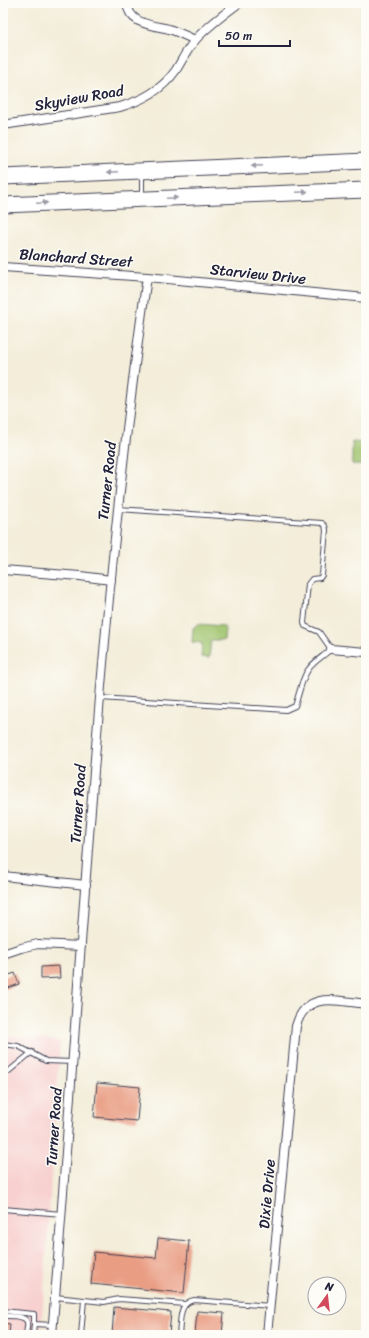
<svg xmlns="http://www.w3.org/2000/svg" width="369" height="1338" font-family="Sriracha,sans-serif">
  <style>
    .built { fill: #f7d0cf }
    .green { fill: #a1c56f; stroke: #627455 }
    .building { fill: #e99d83 }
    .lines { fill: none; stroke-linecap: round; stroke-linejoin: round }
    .lane-casing { stroke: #414053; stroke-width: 6 }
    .street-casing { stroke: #414053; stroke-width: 10 }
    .highway-casing { stroke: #414053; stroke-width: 17 }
    .lane { stroke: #fff; stroke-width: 4 }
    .street { stroke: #fff; stroke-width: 8 }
    .highway { stroke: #fff; stroke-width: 15 }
    .oneway { fill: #9c9ca7 }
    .labels { text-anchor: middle; stroke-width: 3; stroke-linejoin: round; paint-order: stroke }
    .street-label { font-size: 15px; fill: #22223b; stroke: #fdfcf7 }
  </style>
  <rect width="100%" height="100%" fill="#fdfcf7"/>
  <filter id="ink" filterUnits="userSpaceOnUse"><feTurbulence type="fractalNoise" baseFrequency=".025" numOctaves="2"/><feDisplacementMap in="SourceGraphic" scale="8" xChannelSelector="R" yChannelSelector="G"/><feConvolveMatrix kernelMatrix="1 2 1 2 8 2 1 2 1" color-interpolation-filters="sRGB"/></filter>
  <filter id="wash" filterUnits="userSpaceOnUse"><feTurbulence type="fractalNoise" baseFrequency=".012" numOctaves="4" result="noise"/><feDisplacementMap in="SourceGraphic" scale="16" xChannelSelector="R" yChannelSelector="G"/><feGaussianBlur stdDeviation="0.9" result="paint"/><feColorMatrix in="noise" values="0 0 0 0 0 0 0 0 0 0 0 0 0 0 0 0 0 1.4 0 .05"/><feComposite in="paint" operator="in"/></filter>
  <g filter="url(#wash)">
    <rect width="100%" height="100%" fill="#f3edd9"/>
    <path class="built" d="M 3,1035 L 60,1041 L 41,1335 L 3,1335 Z"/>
    <g class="green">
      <path d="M 352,442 L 366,443 L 366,466 L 352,464 Z"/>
      <path d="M 198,624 L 223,626 L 225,629 L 224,640 L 211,640 L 209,658 L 201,657 L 202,643 L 192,642 L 193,628 Z"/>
    </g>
    <g id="blocks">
      <g class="building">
        <path d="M 59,966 L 60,978 L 41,979 L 41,967 Z"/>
        <path d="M 15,973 L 19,984 L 3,990 L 3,977 Z"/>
        <path d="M 97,1083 L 140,1087 L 137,1121 L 94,1117 Z"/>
        <path d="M 158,1238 L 189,1241 L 184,1293 L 91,1284 L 94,1252 L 156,1258 Z"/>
        <path d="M 114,1307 L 171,1312 L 169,1335 L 112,1335 Z"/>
        <path d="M 197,1311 L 224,1313 L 222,1335 L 195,1335 Z"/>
        <path d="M 3,1323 L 10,1324 L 9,1335 L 3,1335 Z"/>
      </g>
    </g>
  </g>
  <g filter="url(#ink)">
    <use href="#blocks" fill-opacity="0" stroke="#414053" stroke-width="1"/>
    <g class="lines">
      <defs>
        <g id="lane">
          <path d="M 142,197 L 142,173"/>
          <path d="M 100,698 L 286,710 L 295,706 C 299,695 301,680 308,670 C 313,662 324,656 331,649 L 319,632 L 305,626 L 304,623 L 308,584 L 312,579 L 320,578 L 322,575 L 326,530 L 325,526 L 322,523 L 118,509"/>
          <path d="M 3,1044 L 18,1046 L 46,1061 L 72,1062"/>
          <path d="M 3,1076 L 32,1052"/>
          <path d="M 3,1209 L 62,1214"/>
          <path d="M 55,1297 L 104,1302 L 119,1299 L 185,1304"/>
          <path d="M 3,1311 L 34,1314 L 34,1324 L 53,1325"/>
          <path d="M 3,1316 C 9,1316 25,1315 27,1322 C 28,1326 26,1331 26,1335"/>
          <path d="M 33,1335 L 34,1324"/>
          <path d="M 81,1335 L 84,1300"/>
          <path d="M 179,1335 C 181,1321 178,1303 194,1300 L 270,1306"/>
        </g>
        <g id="street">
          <path d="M 127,3 C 129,25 153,25 169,29 C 178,32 186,36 195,40"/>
          <path d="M 3,125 L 120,107 C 143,100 162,90 176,70 C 182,60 188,48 196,39 C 209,25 224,14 239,3"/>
          <path d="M 3,267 L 147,277 L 366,298"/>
          <path d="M 3,570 L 80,576 L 111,580"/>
          <path d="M 331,649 L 366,652"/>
          <path d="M 3,876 L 86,885"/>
          <path d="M 3,954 L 21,948 L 38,944 L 81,946"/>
          <path d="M 52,1335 C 81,982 96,627 147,277"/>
          <path d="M 267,1335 L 296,1026 C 306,990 337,1001 366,1004"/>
        </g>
        <g id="highway">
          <path d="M 3,177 L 366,161"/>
          <path d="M 3,205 L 366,190"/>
        </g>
      </defs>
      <use href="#lane" class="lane-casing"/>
      <use href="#street" class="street-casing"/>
      <use href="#highway" class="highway-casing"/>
      <use href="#lane" class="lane"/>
      <use href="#street" class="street"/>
      <use href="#highway" class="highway"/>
    </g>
    <defs><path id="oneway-solid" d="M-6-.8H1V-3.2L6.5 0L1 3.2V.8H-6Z"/></defs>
    <g class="oneway">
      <use href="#oneway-solid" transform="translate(257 166) rotate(178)"/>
      <use href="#oneway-solid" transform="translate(113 172) rotate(178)"/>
      <use href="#oneway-solid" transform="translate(302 192) rotate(-2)"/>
      <use href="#oneway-solid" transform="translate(172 198) rotate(-2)"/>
      <use href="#oneway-solid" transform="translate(42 203) rotate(-2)"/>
    </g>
  </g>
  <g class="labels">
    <g class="street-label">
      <text transform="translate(79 98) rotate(-10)" y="5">Skyview Road</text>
      <text transform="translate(76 258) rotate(4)" y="5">Blanchard Street</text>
      <text transform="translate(258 274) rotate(6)" y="5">Starview Drive</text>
      <text transform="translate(107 481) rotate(-84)" y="5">Turner Road</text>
      <text transform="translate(78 804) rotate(-86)" y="5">Turner Road</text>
      <text transform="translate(54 1127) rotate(-86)" y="5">Turner Road</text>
      <text transform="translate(267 1194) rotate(-85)" y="5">Dixie Drive</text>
    </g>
  </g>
  <rect width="369" height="1338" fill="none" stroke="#fdfcf7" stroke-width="16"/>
  <g transform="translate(327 1296) rotate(15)"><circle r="19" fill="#fdfcf7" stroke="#a5a5ac"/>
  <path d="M0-3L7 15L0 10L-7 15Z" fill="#d1495b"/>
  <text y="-6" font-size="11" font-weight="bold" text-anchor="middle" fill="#22223b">N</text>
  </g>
  <path d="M219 40v6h71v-6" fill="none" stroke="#22223b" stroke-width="2"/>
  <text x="225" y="40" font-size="12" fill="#22223b" stroke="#fdfcf7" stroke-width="3" paint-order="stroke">50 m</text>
</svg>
